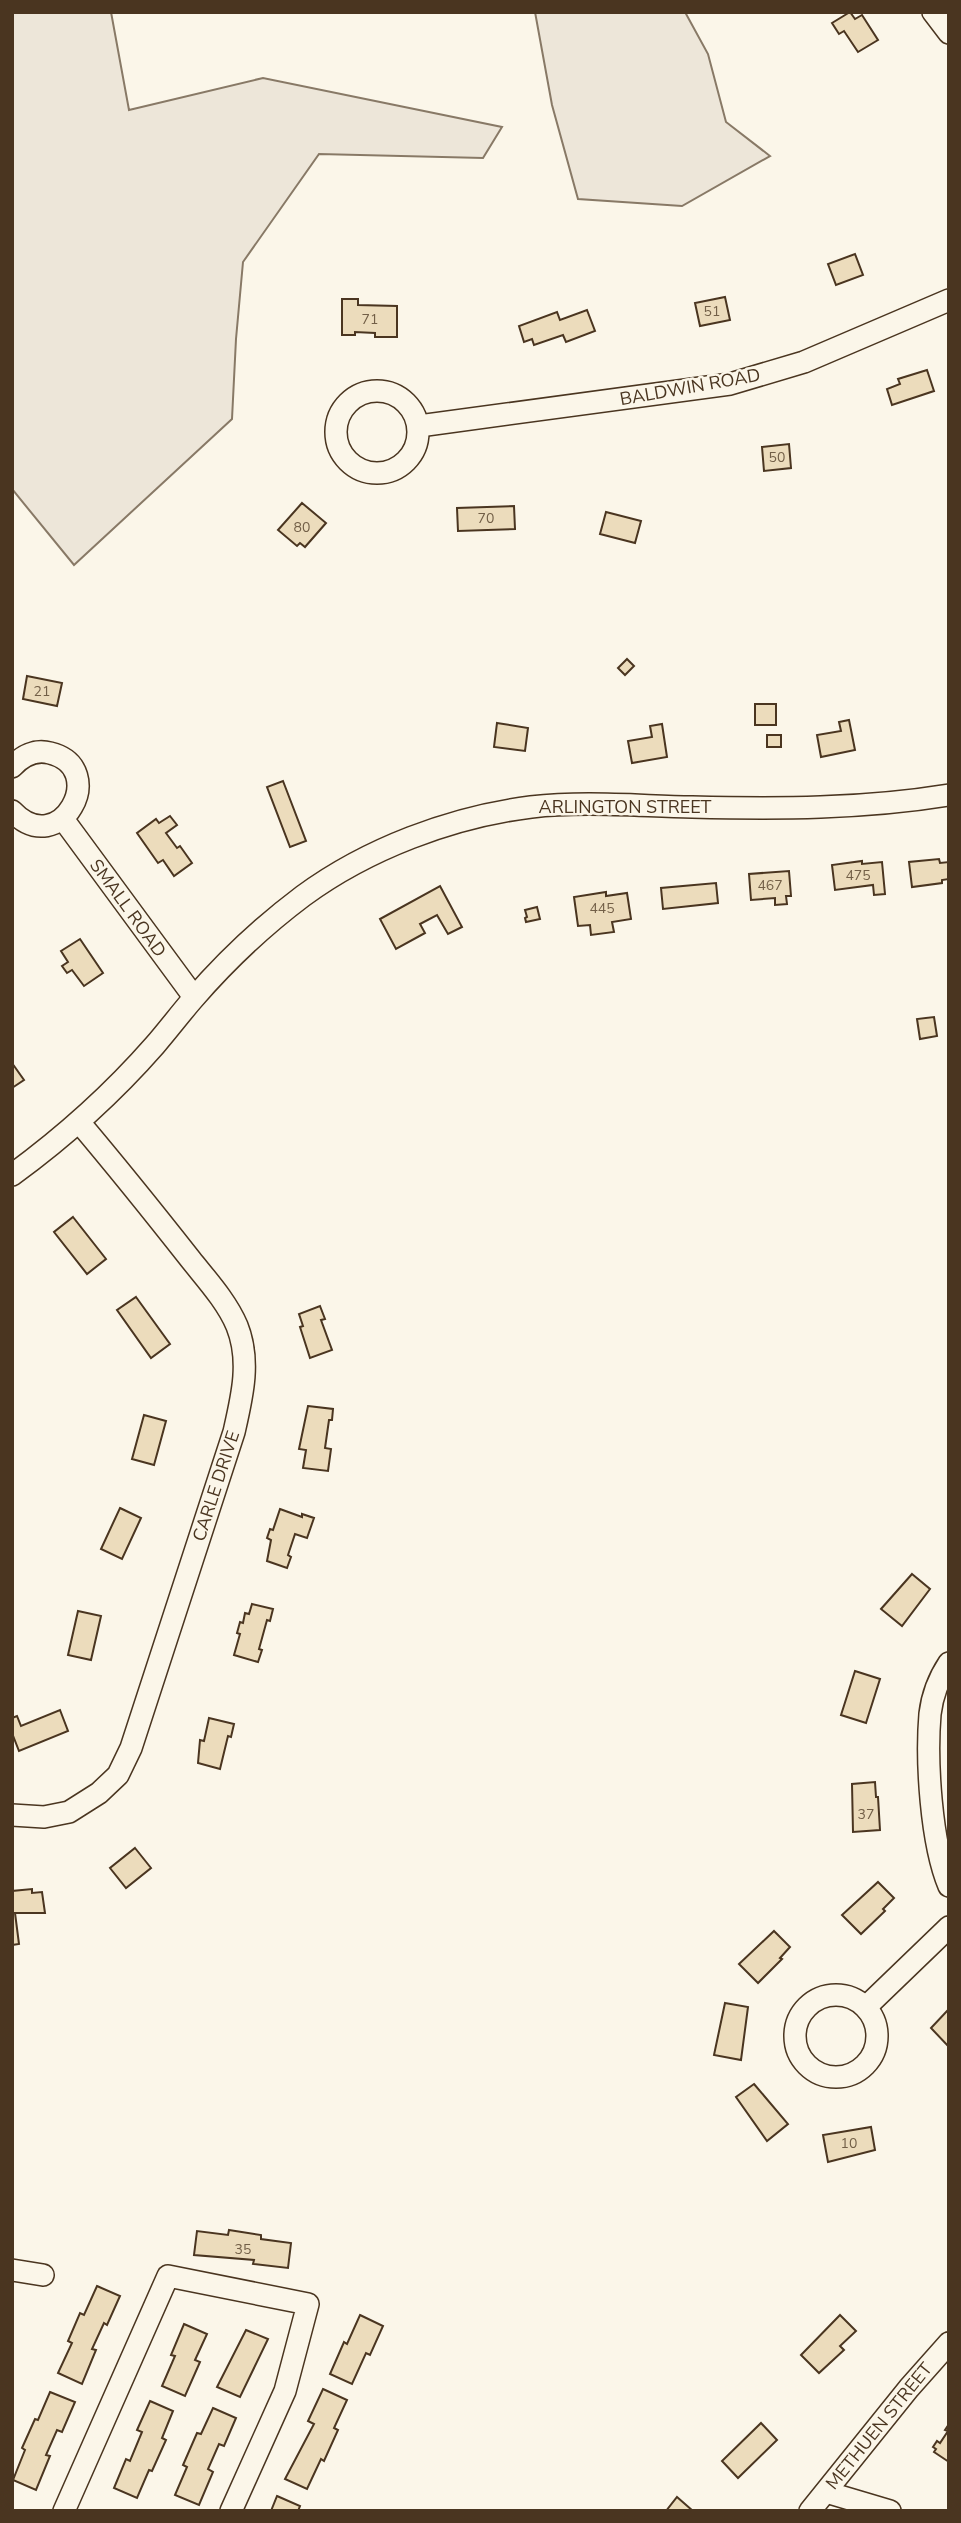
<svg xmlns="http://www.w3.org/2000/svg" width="961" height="2523" font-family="'Nunito Sans',sans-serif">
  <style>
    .green { fill: #ede6d9; stroke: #887966; stroke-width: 2 }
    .building { fill: #ecdcbc; stroke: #4a3520; stroke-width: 2 }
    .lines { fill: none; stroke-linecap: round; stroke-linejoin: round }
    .minor-casing { stroke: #4a3520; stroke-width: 24 }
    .minor { stroke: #fbf6e9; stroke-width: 21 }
    .labels { text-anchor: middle; stroke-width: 5; stroke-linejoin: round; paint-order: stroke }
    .number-label { font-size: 14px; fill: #725f47 }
    .street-label { font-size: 18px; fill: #4a3520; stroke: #fbf6e9 }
  </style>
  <rect width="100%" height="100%" fill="#fbf6e9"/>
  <g class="green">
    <path d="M 12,12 L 111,12 L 129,110 L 263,78 L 502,127 L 483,158 L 319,154 L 243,262 L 236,339 L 232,419 L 74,565 L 12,489 Z"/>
    <path d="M 535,12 L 685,12 L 708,54 L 726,122 L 770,156 L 682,206 L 578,199 L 552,105 Z"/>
  </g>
  <g class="building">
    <path d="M 850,12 L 855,19 L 862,15 L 878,40 L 858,52 L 844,31 L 839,34 L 832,23 Z"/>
    <path d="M 855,254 L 863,275 L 836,285 L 828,264 Z"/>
    <path d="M 725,297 L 730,320 L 700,326 L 695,303 Z"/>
    <path d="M 342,299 L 358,299 L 358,305 L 397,306 L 397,337 L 375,337 L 375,333 L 355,332 L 355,335 L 342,335 Z"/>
    <path d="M 587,310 L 595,331 L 566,342 L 563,335 L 534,345 L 532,339 L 524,342 L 519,326 L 557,312 L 560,320 Z"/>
    <path d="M 927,370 L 934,391 L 892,405 L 887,389 L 900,384 L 898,379 Z"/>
    <path d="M 789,444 L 791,468 L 764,471 L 762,447 Z"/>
    <path d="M 302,503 L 326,523 L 305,547 L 300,543 L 297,546 L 278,530 Z"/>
    <path d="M 514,506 L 515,529 L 458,531 L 457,508 Z"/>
    <path d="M 606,512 L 641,521 L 635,543 L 600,534 Z"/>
    <path d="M 627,659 L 634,666 L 625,675 L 618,668 Z"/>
    <path d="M 27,676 L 62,683 L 57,706 L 23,699 Z"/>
    <rect x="755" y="704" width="21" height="21"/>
    <path d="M 849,720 L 855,750 L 821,757 L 817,735 L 841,731 L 839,722 Z"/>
    <path d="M 497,723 L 528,728 L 525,751 L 494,747 Z"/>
    <path d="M 662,724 L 667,757 L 632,763 L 628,741 L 652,737 L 650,726 Z"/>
    <rect x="767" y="735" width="14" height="12"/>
    <path d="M 283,781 L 306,841 L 290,847 L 267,787 Z"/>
    <path d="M 170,816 L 177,825 L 166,833 L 177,848 L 180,846 L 192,863 L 174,876 L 163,860 L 158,863 L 137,833 L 156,819 L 159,823 Z"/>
    <path d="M 939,859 L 940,863 L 949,862 L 949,879 L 942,880 L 942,883 L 912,887 L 909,862 Z"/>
    <path d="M 862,861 L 862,864 L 882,862 L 885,894 L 874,895 L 873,885 L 835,890 L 832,865 Z"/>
    <path d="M 789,871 L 791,896 L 786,896 L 787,904 L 775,905 L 775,898 L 751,900 L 749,874 Z"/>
    <path d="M 716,883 L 718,903 L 663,909 L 661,888 Z"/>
    <path d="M 440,886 L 462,927 L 448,934 L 437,915 L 420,924 L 425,933 L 396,949 L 380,919 Z"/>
    <path d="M 606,892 L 606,896 L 627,893 L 631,919 L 612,922 L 614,932 L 591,935 L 590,925 L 578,926 L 574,897 Z"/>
    <path d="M 537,907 L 540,919 L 526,922 L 525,918 L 527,917 L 525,910 Z"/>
    <path d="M 80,939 L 103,973 L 84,986 L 72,970 L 67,973 L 62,966 L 68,962 L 61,951 Z"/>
    <path d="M 934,1017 L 937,1036 L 920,1039 L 917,1019 Z"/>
    <path d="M 12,1063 L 24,1080 L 12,1088 Z"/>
    <path d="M 73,1217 L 106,1259 L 87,1274 L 54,1232 Z"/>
    <path d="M 136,1297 L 170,1344 L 151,1358 L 117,1310 Z"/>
    <path d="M 320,1306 L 325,1319 L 321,1320 L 332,1350 L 310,1358 L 300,1327 L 303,1326 L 299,1314 Z"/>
    <path d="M 308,1406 L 333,1409 L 332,1420 L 329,1420 L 325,1448 L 331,1449 L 328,1471 L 303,1468 L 306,1450 L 299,1449 Z"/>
    <path d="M 144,1415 L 166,1421 L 154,1465 L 132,1459 Z"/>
    <path d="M 120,1508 L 141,1518 L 122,1559 L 101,1549 Z"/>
    <path d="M 280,1509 L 302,1517 L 302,1514 L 314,1518 L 307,1538 L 295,1534 L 288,1555 L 291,1557 L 287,1568 L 267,1561 L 271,1540 L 267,1538 L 270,1529 L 273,1530 Z"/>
    <path d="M 912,1574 L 930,1589 L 902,1626 L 881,1609 Z"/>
    <path d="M 252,1604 L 273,1609 L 270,1621 L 267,1620 L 259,1649 L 262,1650 L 258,1662 L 234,1655 L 240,1634 L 237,1633 L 240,1622 L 243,1623 L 245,1613 L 249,1614 Z"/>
    <path d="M 78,1611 L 101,1616 L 91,1660 L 68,1655 Z"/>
    <path d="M 855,1671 L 880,1679 L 866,1723 L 841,1715 Z"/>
    <path d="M 60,1710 L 68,1731 L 19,1751 L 12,1733 L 12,1718 L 17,1716 L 21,1726 Z"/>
    <path d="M 209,1718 L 234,1724 L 231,1737 L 228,1736 L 220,1769 L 198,1763 L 200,1740 L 204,1741 Z"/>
    <path d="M 875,1782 L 876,1797 L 878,1797 L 880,1830 L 853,1832 L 852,1784 Z"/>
    <path d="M 135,1848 L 151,1868 L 126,1888 L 110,1868 Z"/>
    <path d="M 878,1882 L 894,1898 L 883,1909 L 885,1911 L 861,1934 L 842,1915 Z"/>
    <path d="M 32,1889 L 32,1893 L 42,1892 L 45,1913 L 15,1913 L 19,1944 L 12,1945 L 12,1891 Z"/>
    <path d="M 774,1931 L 790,1947 L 780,1958 L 782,1959 L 758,1983 L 739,1964 Z"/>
    <path d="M 725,2003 L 748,2007 L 741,2060 L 714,2055 Z"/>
    <path d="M 947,2011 L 949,2012 L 949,2047 L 931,2028 Z"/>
    <path d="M 754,2084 L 788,2124 L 767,2141 L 736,2097 Z"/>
    <path d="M 871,2127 L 875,2150 L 828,2162 L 823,2135 Z"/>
    <path d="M 229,2230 L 261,2235 L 261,2239 L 291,2243 L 288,2268 L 253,2264 L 254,2260 L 194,2255 L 197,2231 L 228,2235 Z"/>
    <path d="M 97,2286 L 120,2296 L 107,2325 L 104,2323 L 92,2349 L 96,2350 L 82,2384 L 58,2373 L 72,2343 L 68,2341 L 80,2313 L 84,2315 Z"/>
    <path d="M 360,2315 L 383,2326 L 370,2355 L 366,2353 L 352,2384 L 330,2374 L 344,2342 L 347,2344 Z"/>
    <path d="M 840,2315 L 856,2331 L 840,2346 L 844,2350 L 819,2373 L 801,2355 Z"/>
    <path d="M 184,2324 L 207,2334 L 195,2360 L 200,2362 L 185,2396 L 162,2386 L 175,2356 L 171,2355 Z"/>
    <path d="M 246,2330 L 268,2339 L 240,2397 L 217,2387 Z"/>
    <path d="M 323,2389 L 347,2400 L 334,2428 L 338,2430 L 324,2461 L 321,2459 L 307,2489 L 285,2479 L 314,2424 L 308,2421 Z"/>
    <path d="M 50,2392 L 75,2402 L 62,2432 L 57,2430 L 46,2455 L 50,2456 L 36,2490 L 13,2480 L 25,2450 L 22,2448 L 35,2419 L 38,2420 Z"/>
    <path d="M 150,2401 L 173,2411 L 162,2438 L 166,2440 L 152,2471 L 149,2470 L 137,2498 L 114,2488 L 126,2459 L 130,2461 L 142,2432 L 137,2430 Z"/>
    <path d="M 213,2408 L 236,2418 L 224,2446 L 219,2444 L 208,2469 L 213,2472 L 199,2505 L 175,2495 L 187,2467 L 183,2465 L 197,2433 L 201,2434 Z"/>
    <path d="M 761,2423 L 777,2440 L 738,2478 L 722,2461 Z"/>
    <path d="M 949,2424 L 949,2462 L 934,2452 L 936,2449 L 933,2447 L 937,2441 L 940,2443 L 948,2431 L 945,2430 Z"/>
    <path d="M 277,2496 L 300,2506 L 298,2511 L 271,2511 Z"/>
    <path d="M 677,2497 L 693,2511 L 666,2511 Z"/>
  </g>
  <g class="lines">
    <defs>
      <g id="minor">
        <path d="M 933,12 L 949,33"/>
        <circle cx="377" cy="432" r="41"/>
        <path d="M 419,426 L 730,384 L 804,362 L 949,300"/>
        <path d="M 12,767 C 22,756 35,749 50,753 C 111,768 60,862 12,811"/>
        <path d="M 63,819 L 194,997"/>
        <path d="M 12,1175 C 64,1137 113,1093 155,1045 C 168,1030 180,1014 193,999 C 225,962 263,926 303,896 C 367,849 451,817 531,807 C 584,801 638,806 692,807 C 778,809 863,809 949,795"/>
        <path d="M 949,1663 C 939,1678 932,1697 930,1714 C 926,1761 931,1843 949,1886"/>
        <path d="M 12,1815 L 44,1817 L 69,1812 L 99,1793 L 118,1775 L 131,1748 L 234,1432 C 242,1397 251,1361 237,1326 C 227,1302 207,1280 191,1260 C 154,1213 117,1167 79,1122"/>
        <circle cx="836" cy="2036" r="41"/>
        <path d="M 866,2007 L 949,1927"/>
        <path d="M 12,2270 L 43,2275"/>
        <path d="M 826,2492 L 890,2511"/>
        <path d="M 64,2511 L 168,2276 L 308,2304 L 285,2391 L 231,2511"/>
        <path d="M 810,2511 L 909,2388 L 949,2343"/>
      </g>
    </defs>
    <use href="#minor" class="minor-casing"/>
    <use href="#minor" class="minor"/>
  </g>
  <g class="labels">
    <g class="number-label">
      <text x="712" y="316">51</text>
      <text x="370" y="324">71</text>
      <text x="777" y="462">50</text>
      <text x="486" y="523">70</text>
      <text x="302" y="532">80</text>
      <text x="42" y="696">21</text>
      <text x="858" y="880">475</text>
      <text x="770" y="890">467</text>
      <text x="602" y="913">445</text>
      <text x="866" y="1819">37</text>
      <text x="849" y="2148">10</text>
      <text x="243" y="2254">35</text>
    </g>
    <g class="street-label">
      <text transform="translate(690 387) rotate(-10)" y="6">BALDWIN ROAD</text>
      <text x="625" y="813">ARLINGTON STREET</text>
      <text transform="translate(128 908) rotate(54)" y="6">SMALL ROAD</text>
      <text transform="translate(216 1486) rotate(-72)" y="6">CARLE DRIVE</text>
      <text transform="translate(879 2426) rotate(-51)" y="6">METHUEN STREET</text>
    </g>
  </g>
  <rect width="961" height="2523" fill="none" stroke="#4a3520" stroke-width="28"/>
</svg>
